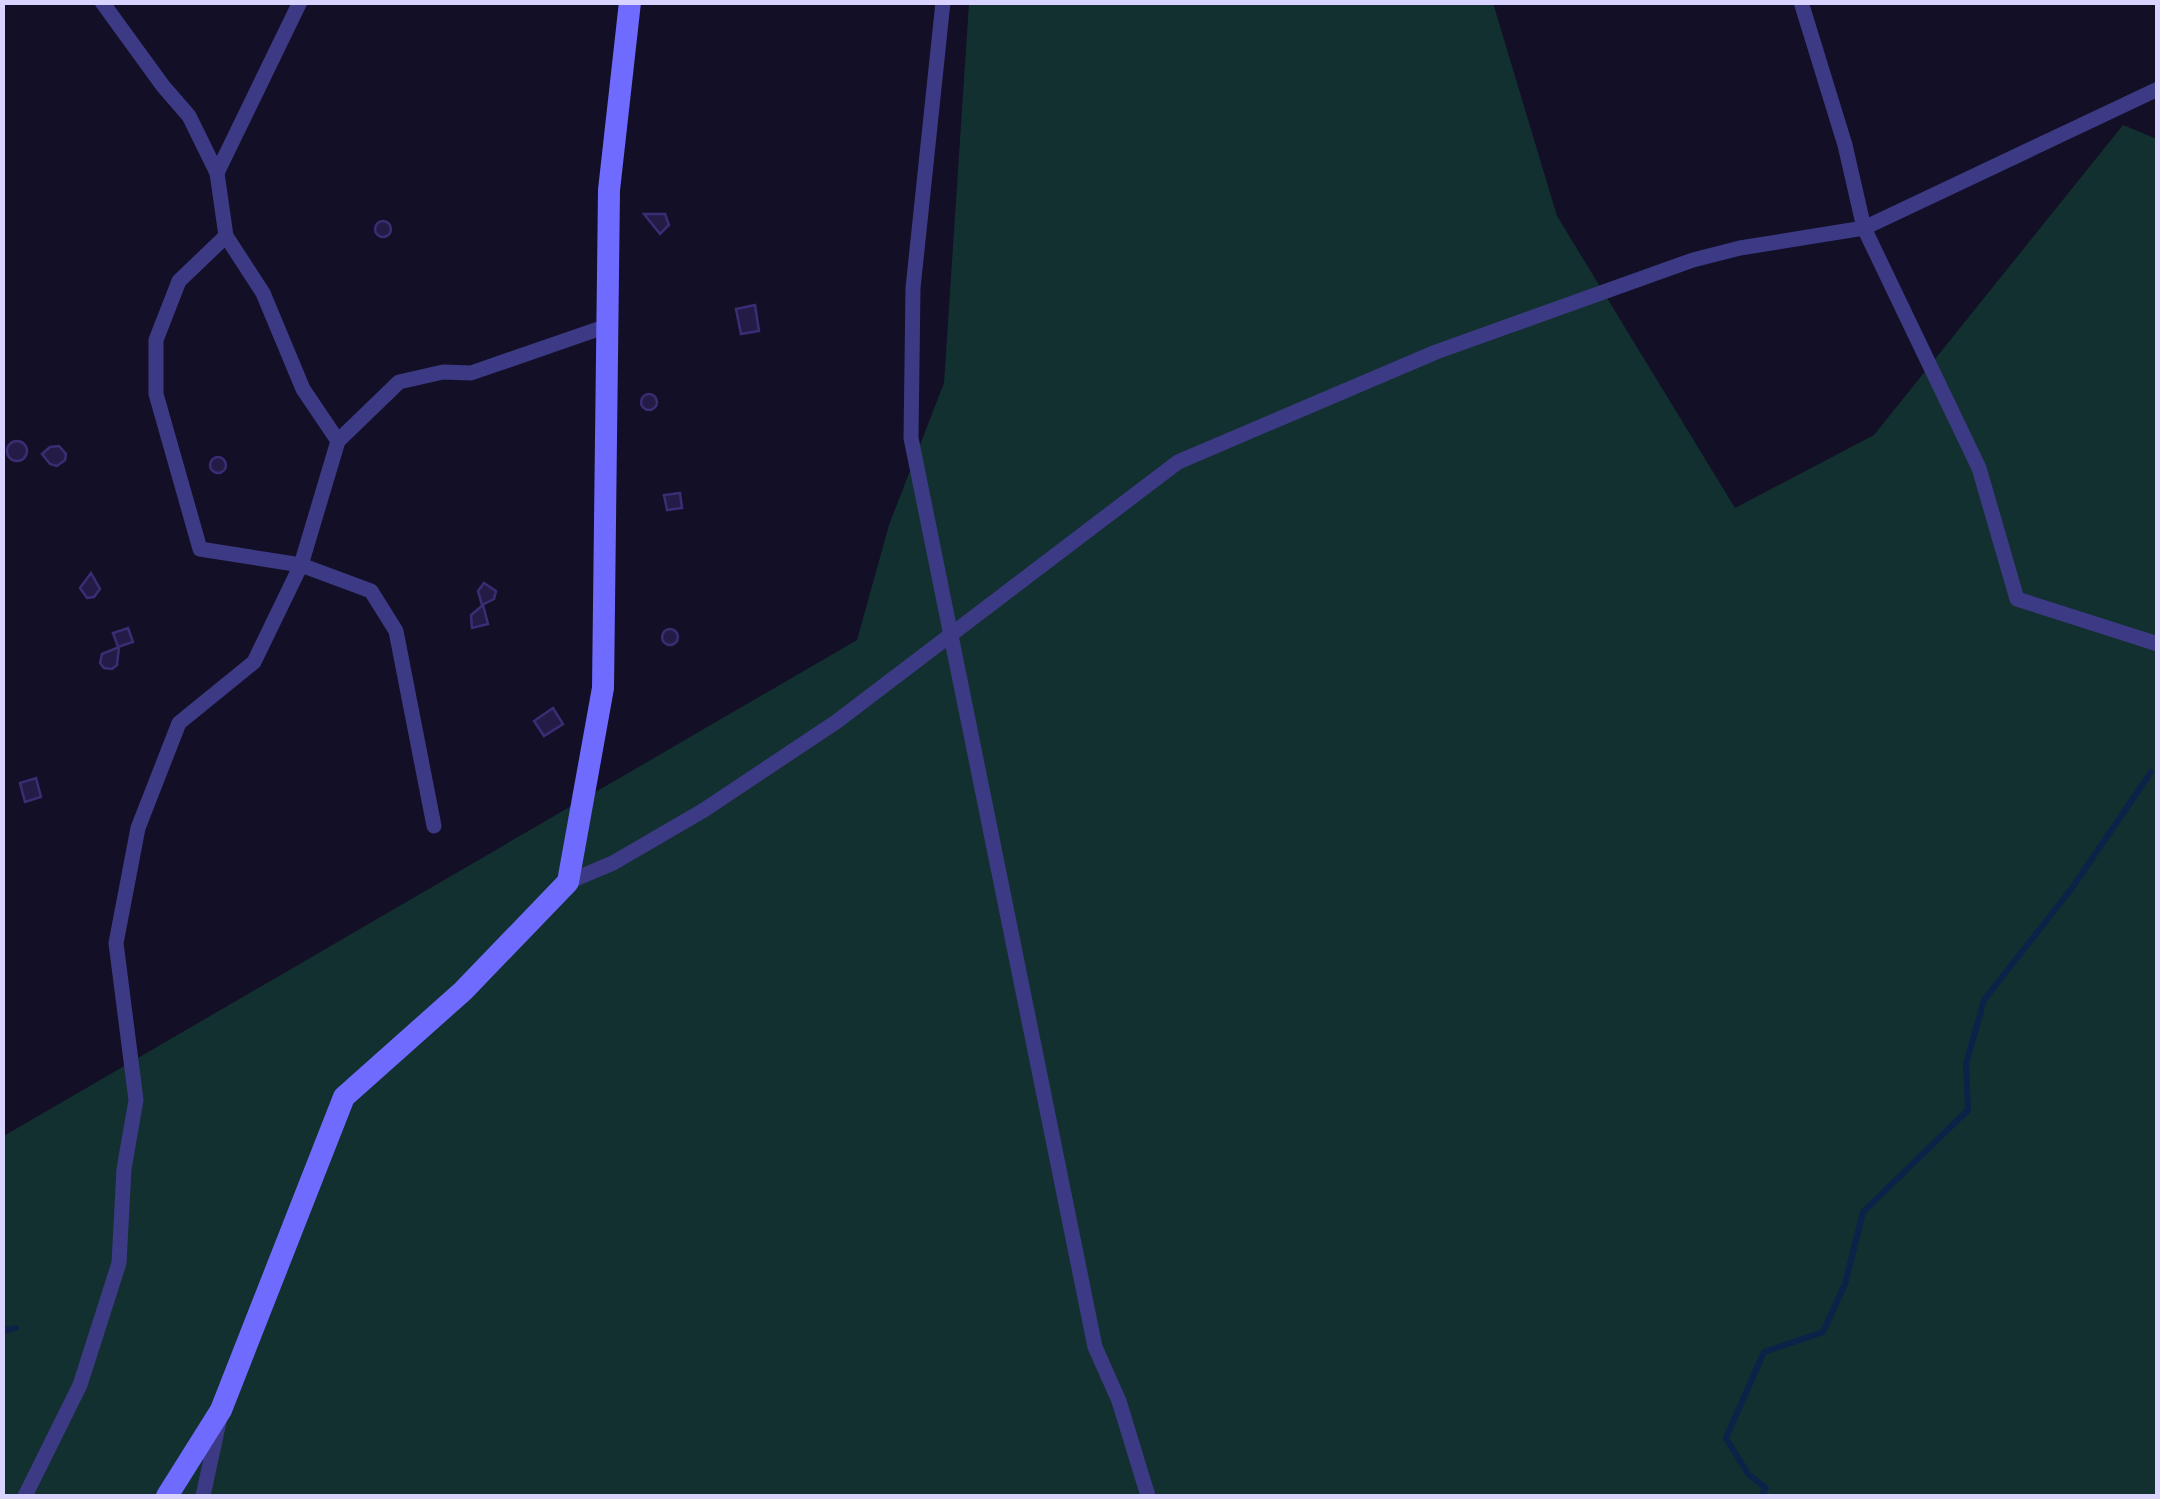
<svg xmlns="http://www.w3.org/2000/svg" width="2160" height="1499" font-family="Montserrat,sans-serif">
  <style>
    .green { fill: #12302f }
    .lines { fill: none; stroke-linecap: round; stroke-linejoin: round }
    .stream { stroke: #0c2248; stroke-width: 6 }
    .building { fill: #241b47; stroke: #3b2d73; stroke-width: 2.5 }
    .street { stroke: #3d3a85; stroke-width: 15 }
    .secondary { stroke: #6f6bff; stroke-width: 22 }
  </style>
  <rect width="100%" height="100%" fill="#130f26"/>
  <path class="green" d="M 969,3 L 1493,3 L 1557,216 L 1735,508 L 1874,435 L 2123,125 L 2157,139 L 2157,1496 L 3,1496 L 2,1137 L 857,640 L 889,525 L 944,383 Z"/>
  <g class="lines">
    <g class="stream">
      <path d="M 2,1331 L 16,1328"/>
      <path d="M 1761,1496 L 1766,1488 L 1748,1474 L 1726,1438 L 1764,1352 L 1823,1332 L 1845,1284 L 1863,1212 L 1968,1110 L 1966,1064 L 1984,1000 L 2072,888 L 2151,772"/>
    </g>
  </g>
  <g class="building">
    <path d="M 644,214 L 665,214 L 669,225 L 660,234 Z"/>
    <circle cx="383" cy="229" r="8"/>
    <path d="M 755,305 L 759,331 L 741,334 L 736,309 Z"/>
    <circle cx="649" cy="402" r="8"/>
    <circle cx="17" cy="451" r="10"/>
    <path d="M 59,446 L 66,454 L 65,460 L 57,466 L 50,464 L 42,454 L 50,447 Z"/>
    <circle cx="218" cy="465" r="8"/>
    <path d="M 680,493 L 682,508 L 667,510 L 664,495 Z"/>
    <path d="M 91,573 L 100,589 L 94,597 L 87,598 L 80,588 Z"/>
    <path d="M 484,583 L 496,591 L 494,599 L 482,605 L 478,591 Z"/>
    <path d="M 483,605 L 488,624 L 472,628 L 471,615 Z"/>
    <path d="M 128,628 L 133,642 L 118,647 L 113,633 Z"/>
    <circle cx="670" cy="637" r="8"/>
    <path d="M 119,647 L 117,665 L 112,669 L 104,668 L 100,663 L 102,654 Z"/>
    <path d="M 553,708 L 563,724 L 544,736 L 534,721 Z"/>
    <path d="M 36,778 L 41,797 L 25,802 L 20,783 Z"/>
  </g>
  <g class="lines">
    <g class="street">
      <path d="M 102,2 L 163,86 L 189,116 L 217,173 L 226,236 L 263,293 L 303,389 L 338,441"/>
      <path d="M 943,2 L 913,288 L 911,438 L 1095,1347 L 1119,1401 L 1148,1496"/>
      <path d="M 1801,2 L 1845,145 L 1864,228 L 1979,468 L 2017,599 L 2158,644"/>
      <path d="M 217,173 L 300,2"/>
      <path d="M 226,236 L 179,281 L 156,340 L 156,394 L 200,549 L 301,565 L 371,591 L 396,631 L 434,826"/>
      <path d="M 568,882 L 613,863 L 704,810 L 836,722 L 1178,462 L 1436,352 L 1693,260 L 1740,248 L 1864,228 L 2158,89"/>
      <path d="M 25,1496 L 80,1385 L 119,1263 L 124,1169 L 136,1100 L 116,943 L 138,828 L 179,723 L 254,662 L 301,565 L 338,441 L 399,382 L 443,372 L 471,373 L 607,326"/>
      <path d="M 203,1496 L 219,1422"/>
    </g>
    <path class="secondary" d="M 167,1496 L 221,1410 L 344,1097 L 463,991 L 568,882 L 603,688 L 609,190 L 630,2"/>
  </g>
  <rect width="2160" height="1499" fill="none" stroke="#d9d4ff" stroke-width="10"/>
</svg>
